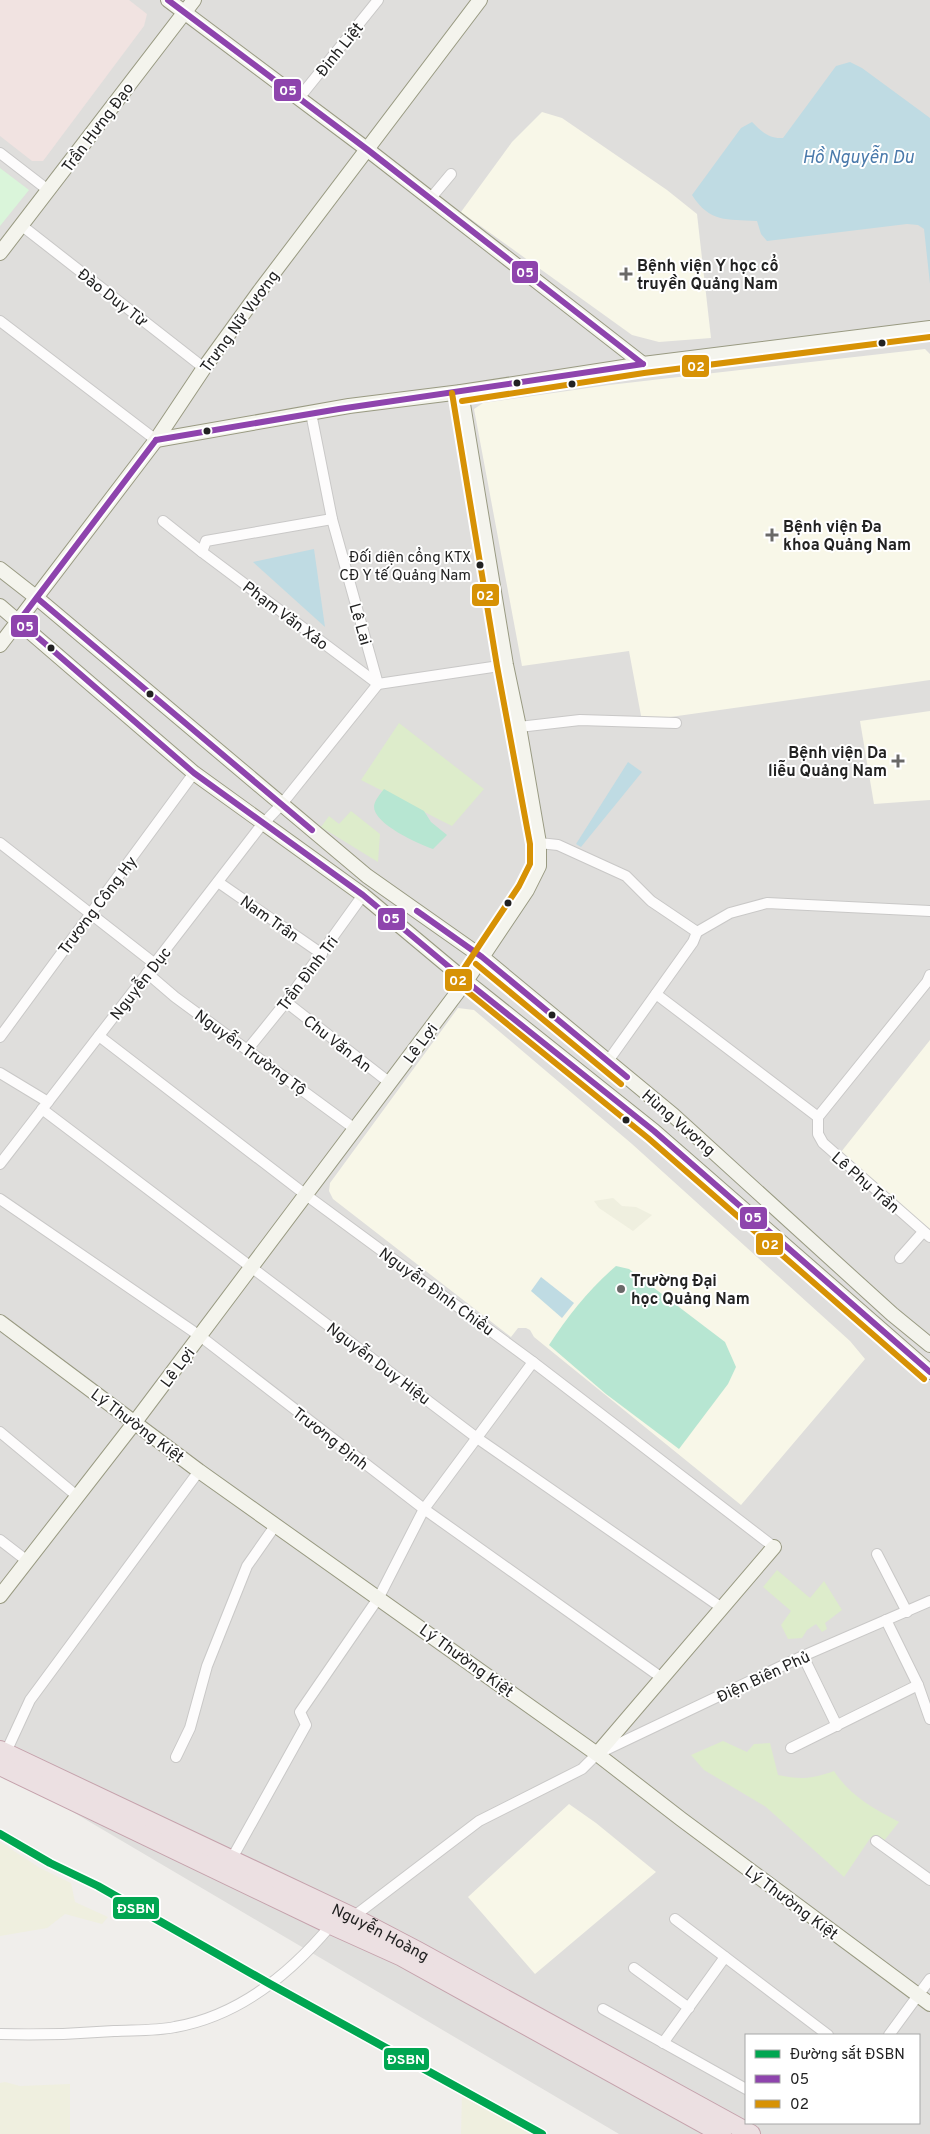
<svg xmlns="http://www.w3.org/2000/svg" width="930" height="2134" font-family="Overpass,sans-serif">
  <style>
    .residential { fill: #dfdedc; fill-rule: evenodd }
    .commercial { fill: #f1e3e1 }
    .education { fill: #f8f7e8 }
    .farmland { fill: #efefdf }
    .grass { fill: #ddeccb }
    .park { fill: #daf5da }
    .pitch { fill: #b7e6d2 }
    .water { fill: #bfdbe3 }
    .lines { fill: none; stroke-linecap: round; stroke-linejoin: round }
    .street-casing { stroke: #c9c8c7; stroke-width: 12 }
    .secondary-casing { stroke: #999a82; stroke-width: 16 }
    .highway-casing { stroke: #c5a2ac; stroke-width: 20 }
    .street { stroke: #fdfcfc; stroke-width: 10 }
    .secondary { stroke: #f4f4ed; stroke-width: 14 }
    .highway { stroke: #ece0e2; stroke-width: 18 }
    .bus-1-casing { stroke: #fff; stroke-width: 10 }
    .bus-2-casing { stroke: #fff; stroke-width: 10 }
    .bus-1 { stroke: #8e44ad; stroke-width: 6 }
    .bus-2 { stroke: #d79205; stroke-width: 6 }
    .rail-1-casing { stroke: #fff; stroke-width: 11 }
    .rail-1 { stroke: #00a651; stroke-width: 8 }
    .poi-dot { fill: #6a6968; stroke: #fff; stroke-width: 2 }
    .bus-dot { fill: #222; stroke: #fff; stroke-width: 2 }
    .labels { text-anchor: middle; stroke-width: 4; stroke-linejoin: round; paint-order: stroke }
    .bus-label { font-size: 15px; fill: #222; stroke: #fff; text-anchor: end }
    .street-label { font-size: 16px; fill: #222; stroke: #fff }
    .poi-label { font-size: 16px; font-weight: bold; fill: #222; stroke: #fff; text-anchor: start }
    .water-label { font-size: 18px; font-style: italic; fill: #4a7aab; stroke: #fff }
    .line-badge { stroke: #fff; stroke-width: 2 }
    .badge-label { font-size: 14px; text-anchor: middle; font-weight: bold; fill: #fff }
  </style>
  <rect width="100%" height="100%" fill="#f0eeeb"/>
  <path class="residential" d="M 0,0 L 930,0 L 930,2134 L 619,2134 L 0,1769 ZM 746,2035 L 919,2035 L 919,2123 L 746,2123 Z"/>
  <path class="commercial" d="M 0,0 L 129,0 L 147,14 L 144,26 L 43,161 L 32,161 L 0,136 Z"/>
  <g class="education">
    <path d="M 542,112 L 562,118 L 667,190 L 697,214 L 711,338 L 659,342 L 632,335 L 461,212 L 512,142 Z"/>
    <path d="M 925,349 L 930,354 L 930,680 L 642,721 L 629,651 L 522,666 L 474,409 L 483,403 L 609,385 Z"/>
    <path d="M 930,711 L 930,800 L 874,804 L 860,721 Z"/>
    <path d="M 458,1008 L 474,1010 L 632,1144 L 850,1341 L 865,1359 L 741,1505 L 534,1337 L 530,1330 L 526,1328 L 518,1328 L 511,1337 L 333,1199 L 329,1191 L 330,1183 Z"/>
    <path d="M 930,1040 L 930,1229 L 837,1157 Z"/>
    <path d="M 569,1804 L 596,1823 L 656,1872 L 535,1974 L 468,1897 Z"/>
  </g>
  <g class="farmland">
    <path d="M 613,1198 L 622,1206 L 636,1207 L 652,1215 L 633,1231 L 599,1208 L 594,1201 Z"/>
    <path d="M 0,1842 L 40,1868 L 71,1883 L 75,1902 L 108,1917 L 102,1924 L 65,1914 L 47,1928 L 0,1936 Z"/>
    <path d="M 5,2082 L 20,2086 L 70,2084 L 70,2134 L 0,2134 L 0,2083 Z"/>
    <path d="M 462,2094 L 533,2134 L 461,2134 Z"/>
  </g>
  <g class="grass">
    <path d="M 399,723 L 484,789 L 452,826 L 361,780 Z"/>
    <path d="M 351,811 L 380,834 L 378,862 L 321,827 L 329,816 L 339,824 Z"/>
    <path d="M 777,1570 L 810,1598 L 824,1581 L 842,1610 L 825,1623 L 827,1629 L 822,1632 L 816,1624 L 807,1630 L 802,1638 L 788,1639 L 781,1625 L 791,1611 L 763,1587 Z"/>
    <path d="M 723,1741 L 747,1752 L 754,1744 L 770,1743 L 778,1775 C 801,1780 812,1779 834,1771 C 850,1796 873,1808 899,1822 L 883,1842 L 871,1837 L 844,1877 L 766,1807 L 704,1770 L 691,1755 Z"/>
  </g>
  <path class="park" d="M 0,168 L 29,190 L 0,226 Z"/>
  <g class="pitch">
    <path d="M 384,789 L 424,811 L 431,822 L 447,835 L 433,849 C 419,844 373,824 374,806 C 375,800 380,794 384,789 Z"/>
    <path d="M 616,1266 L 629,1269 L 725,1342 L 736,1367 L 728,1384 L 679,1449 L 606,1394 L 549,1345 C 568,1316 589,1289 616,1266 Z"/>
  </g>
  <g class="water">
    <path d="M 850,62 L 862,68 L 930,118 L 930,284 L 924,229 L 918,225 L 907,224 L 767,241 L 761,234 L 757,221 C 726,219 710,223 692,195 L 741,128 L 752,122 C 762,132 769,139 783,138 L 836,66 Z"/>
    <path d="M 314,549 L 325,627 L 253,562 Z"/>
    <path d="M 628,762 L 642,772 L 581,847 L 576,844 Z"/>
    <path d="M 541,1277 L 574,1303 L 562,1318 L 531,1291 Z"/>
  </g>
  <g class="lines">
    <defs>
      <g id="street">
        <path d="M 299,98 L 378,0"/>
        <path d="M 0,153 L 48,190"/>
        <path d="M 430,199 L 451,174"/>
        <path d="M 21,225 L 204,368"/>
        <path d="M 0,321 L 156,440"/>
        <path d="M 332,519 L 206,541 L 202,552 L 378,684 L 506,665"/>
        <path d="M 163,521 L 202,552"/>
        <path d="M 519,727 L 580,720 L 676,723"/>
        <path d="M 0,843 L 155,964"/>
        <path d="M 539,843 L 558,845 L 626,876 L 651,901 L 697,932"/>
        <path d="M 218,882 L 322,954"/>
        <path d="M 697,932 L 730,913 L 767,903 L 930,911"/>
        <path d="M 147,973 L 175,997 L 355,1129"/>
        <path d="M 656,994 L 818,1117"/>
        <path d="M 286,1002 L 390,1083"/>
        <path d="M 99,1036 L 306,1195 L 533,1362 L 774,1547"/>
        <path d="M 0,1037 L 194,773"/>
        <path d="M 248,1049 L 286,1002 L 363,895"/>
        <path d="M 608,1061 L 693,942 L 697,932"/>
        <path d="M 0,1073 L 48,1102"/>
        <path d="M 42,1109 L 477,1438 L 722,1608"/>
        <path d="M 818,1117 L 927,982 L 930,975"/>
        <path d="M 818,1117 L 818,1134 L 823,1143 L 930,1237"/>
        <path d="M 0,1164 L 260,827 L 281,805 L 378,684 L 332,519 L 311,413"/>
        <path d="M 0,1199 L 200,1336 L 424,1509 L 662,1678"/>
        <path d="M 900,1258 L 923,1232"/>
        <path d="M 0,1432 L 77,1496"/>
        <path d="M 0,1540 L 26,1560"/>
        <path d="M 877,1554 L 907,1612"/>
        <path d="M 886,1620 L 918,1685 L 930,1719"/>
        <path d="M 803,1656 L 837,1726"/>
        <path d="M 791,1748 L 918,1685"/>
        <path d="M 6,1752 L 30,1700 L 199,1471"/>
        <path d="M 176,1757 L 190,1728 L 207,1666 L 247,1566 L 275,1526"/>
        <path d="M 876,1841 L 930,1880"/>
        <path d="M 231,1860 L 306,1725 L 300,1712 L 379,1597 L 424,1509 L 533,1362"/>
        <path d="M 353,1917 L 479,1821 L 582,1769 L 597,1754 L 803,1656 L 930,1601"/>
        <path d="M 675,1919 L 828,2035"/>
        <path d="M 634,1968 L 689,2008"/>
        <path d="M 603,2009 L 746,2089"/>
        <path d="M 0,2034 C 38,2035 76,2034 114,2031 C 134,2030 156,2031 175,2027 C 238,2016 291,1973 331,1925"/>
        <path d="M 889,2035 L 930,1979"/>
        <path d="M 663,2043 L 725,1957"/>
      </g>
      <g id="secondary">
        <path d="M 168,0 L 368,150 L 643,364"/>
        <path d="M 0,253 L 194,0"/>
        <path d="M 156,440 L 349,406 L 461,392 L 643,364 L 930,328"/>
        <path d="M 0,569 L 37,598 L 367,876 L 482,957 L 673,1115 L 892,1314 L 930,1345"/>
        <path d="M 0,606 L 194,773 L 363,895 L 466,981 L 654,1131 L 930,1372"/>
        <path d="M 0,645 L 156,440 L 204,368 L 259,292 L 480,0"/>
        <path d="M 0,1322 L 199,1471 L 597,1754 L 681,1819 L 930,2004"/>
        <path d="M 0,1596 L 135,1422 L 466,981 L 527,890 L 539,866 L 539,843 L 519,727 L 506,665 L 461,392"/>
        <path d="M 597,1754 L 774,1547"/>
      </g>
      <g id="highway">
        <path id="s1" d="M 0,1750 L 353,1917 L 418,1951 L 751,2134"/>
        <path d="M 0,1766 L 331,1925 L 402,1957 L 722,2134"/>
      </g>
    </defs>
    <use href="#street" class="street-casing"/>
    <use href="#secondary" class="secondary-casing"/>
    <use href="#highway" class="highway-casing"/>
    <use href="#street" class="street"/>
    <use href="#secondary" class="secondary"/>
    <use href="#highway" class="highway"/>
    <defs>
      <g id="bus-1">
        <path d="M 168,0 L 368,150 L 643,364"/>
        <path d="M 156,440 L 19,621 L 194,773 L 363,895 L 466,981 L 654,1131 L 930,1372"/>
        <path d="M 156,440 L 339,409 L 643,364"/>
        <path d="M 37,598 L 312,830"/>
        <path d="M 417,911 L 482,957 L 627,1077"/>
      </g>
      <g id="bus-2">
        <path d="M 452,393 L 497,666 L 530,844 L 530,864 L 519,886 L 459,976 L 458,984 L 648,1138 L 924,1379"/>
        <path d="M 462,401 L 644,373 L 930,337"/>
        <path d="M 476,964 L 621,1084"/>
      </g>
    </defs>
    <use href="#bus-1" class="bus-1-casing"/>
    <use href="#bus-2" class="bus-2-casing"/>
    <use href="#bus-1" class="bus-1"/>
    <use href="#bus-2" class="bus-2"/>
    <defs>
      <path id="rail-1" d="M 0,1834 L 50,1863 L 98,1886 L 270,1984 L 542,2134"/>
    </defs>
    <use href="#rail-1" class="rail-1-casing"/>
    <use href="#rail-1" class="rail-1"/>
  </g>
  <g class="poi-dot">
    <path d="M623.5 266.5h5v5h5v5h-5v5h-5v-5h-5v-5h5z"/>
    <path d="M769.5 527.5h5v5h5v5h-5v5h-5v-5h-5v-5h5z"/>
    <path d="M895.5 753.5h5v5h5v5h-5v5h-5v-5h-5v-5h5z"/>
    <circle cx="621" cy="1289" r="5"/>
  </g>
  <g class="bus-dot">
    <circle cx="882" cy="343" r="4.5"/>
    <circle cx="517" cy="383" r="4.5"/>
    <circle cx="572" cy="384" r="4.5"/>
    <circle cx="207" cy="431" r="4.5"/>
    <circle cx="480" cy="565" r="4.5"/>
    <circle cx="51" cy="648" r="4.5"/>
    <circle cx="150" cy="694" r="4.5"/>
    <circle cx="508" cy="903" r="4.5"/>
    <circle cx="552" cy="1015" r="4.5"/>
    <circle cx="626" cy="1120" r="4.5"/>
  </g>
  <g class="labels">
    <g class="bus-label">
      <text x="471" y="562">Đối diện cổng KTX<tspan x="471" dy="18">CĐ Y tế Quảng Nam</tspan></text>
    </g>
    <g class="street-label">
      <text transform="translate(339 49) rotate(-51)" y="6">Đinh Liệt</text>
      <text transform="translate(97 127) rotate(-53)" y="6">Trần Hưng Đạo</text>
      <text transform="translate(113 297) rotate(38)" y="6">Đào Duy Từ</text>
      <text transform="translate(239 321) rotate(-54)" y="6">Trưng Nữ Vương</text>
      <text transform="translate(286 615) rotate(37)" y="6">Phạm Văn Xảo</text>
      <text transform="translate(361 624) rotate(74)" y="6">Lê Lai</text>
      <text transform="translate(97 905) rotate(-53)" y="6">Trương Công Hy</text>
      <text transform="translate(270 918) rotate(35)" y="6">Nam Trân</text>
      <text transform="translate(307 973) rotate(-53)" y="6">Trần Đình Tri</text>
      <text transform="translate(140 983) rotate(-52)" y="6">Nguyễn Dục</text>
      <text transform="translate(338 1043) rotate(38)" y="6">Chu Văn An</text>
      <text transform="translate(420 1043) rotate(-53)" y="6">Lê Lợi</text>
      <text transform="translate(251 1052) rotate(36)" y="6">Nguyễn Trường Tộ</text>
      <text transform="translate(679 1122) rotate(41)" y="6">Hùng Vương</text>
      <text transform="translate(866 1182) rotate(41)" y="6">Lê Phụ Trần</text>
      <text transform="translate(437 1291) rotate(36)" y="6">Nguyễn Đình Chiểu</text>
      <text transform="translate(379 1363) rotate(37)" y="6">Nguyễn Duy Hiệu</text>
      <text transform="translate(177 1367) rotate(-53)" y="6">Lê Lợi</text>
      <text transform="translate(138 1425) rotate(37)" y="6">Lý Thường Kiệt</text>
      <text transform="translate(331 1438) rotate(38)" y="6">Trương Định</text>
      <text transform="translate(467 1660) rotate(36)" y="6">Lý Thường Kiệt</text>
      <text transform="translate(763 1676) rotate(-25)" y="6">Điện Biên Phủ</text>
      <text transform="translate(792 1902) rotate(37)" y="6">Lý Thường Kiệt</text>
      <text dy="6" stroke="none"><textPath href="#s1" startOffset="422">Nguyễn Hoàng</textPath></text>
    </g>
    <g class="poi-label">
      <text x="637" y="271">Bệnh viện Y học cổ<tspan x="637" dy="18">truyền Quảng Nam</tspan></text>
      <text x="783" y="532">Bệnh viện Đa<tspan x="783" dy="18">khoa Quảng Nam</tspan></text>
      <text x="887" y="758" text-anchor="end">Bệnh viện Da<tspan x="887" dy="18">liễu Quảng Nam</tspan></text>
      <text x="631" y="1286">Trường Đại<tspan x="631" dy="18">học Quảng Nam</tspan></text>
    </g>
    <g class="water-label">
      <text x="858" y="163">Hồ Nguyễn Du</text>
    </g>
  </g>
  <g class="line-badge">
    <rect x="273" y="78" width="29" height="24" rx="5" fill="#8e44ad"/>
    <rect x="511" y="260" width="28" height="24" rx="5" fill="#8e44ad"/>
    <rect x="681" y="354" width="29" height="24" rx="5" fill="#d79205"/>
    <rect x="471" y="583" width="29" height="24" rx="5" fill="#d79205"/>
    <rect x="10" y="614" width="29" height="24" rx="5" fill="#8e44ad"/>
    <rect x="377" y="907" width="29" height="24" rx="5" fill="#8e44ad"/>
    <rect x="444" y="968" width="29" height="24" rx="5" fill="#d79205"/>
    <rect x="739" y="1206" width="29" height="24" rx="5" fill="#8e44ad"/>
    <rect x="755" y="1232" width="29" height="24" rx="5" fill="#d79205"/>
    <rect x="112" y="1896" width="48" height="24" rx="5" fill="#00a651"/>
    <rect x="383" y="2047" width="47" height="24" rx="5" fill="#00a651"/>
  </g>
  <g class="badge-label">
    <text x="288" y="95">05</text>
    <text x="525" y="277">05</text>
    <text x="696" y="371">02</text>
    <text x="485" y="600">02</text>
    <text x="25" y="631">05</text>
    <text x="391" y="923">05</text>
    <text x="458" y="985">02</text>
    <text x="753" y="1222">05</text>
    <text x="770" y="1249">02</text>
    <text x="136" y="1913">ĐSBN</text>
    <text x="406" y="2064">ĐSBN</text>
  </g>
  <rect x="745" y="2034" width="175" height="90" fill="#ffffff" stroke="#a7a7a7"/>
  <rect x="755" y="2050" width="25" height="8" fill="#00a651" stroke="#a7a7a7"/>
  <text x="790" y="2059" font-size="15" fill="#222222">Đường sắt ĐSBN</text>
  <rect x="755" y="2075" width="25" height="8" fill="#8e44ad" stroke="#a7a7a7"/>
  <text x="790" y="2084" font-size="15" fill="#222222">05</text>
  <rect x="755" y="2100" width="25" height="8" fill="#d79205" stroke="#a7a7a7"/>
  <text x="790" y="2109" font-size="15" fill="#222222">02</text>
</svg>
